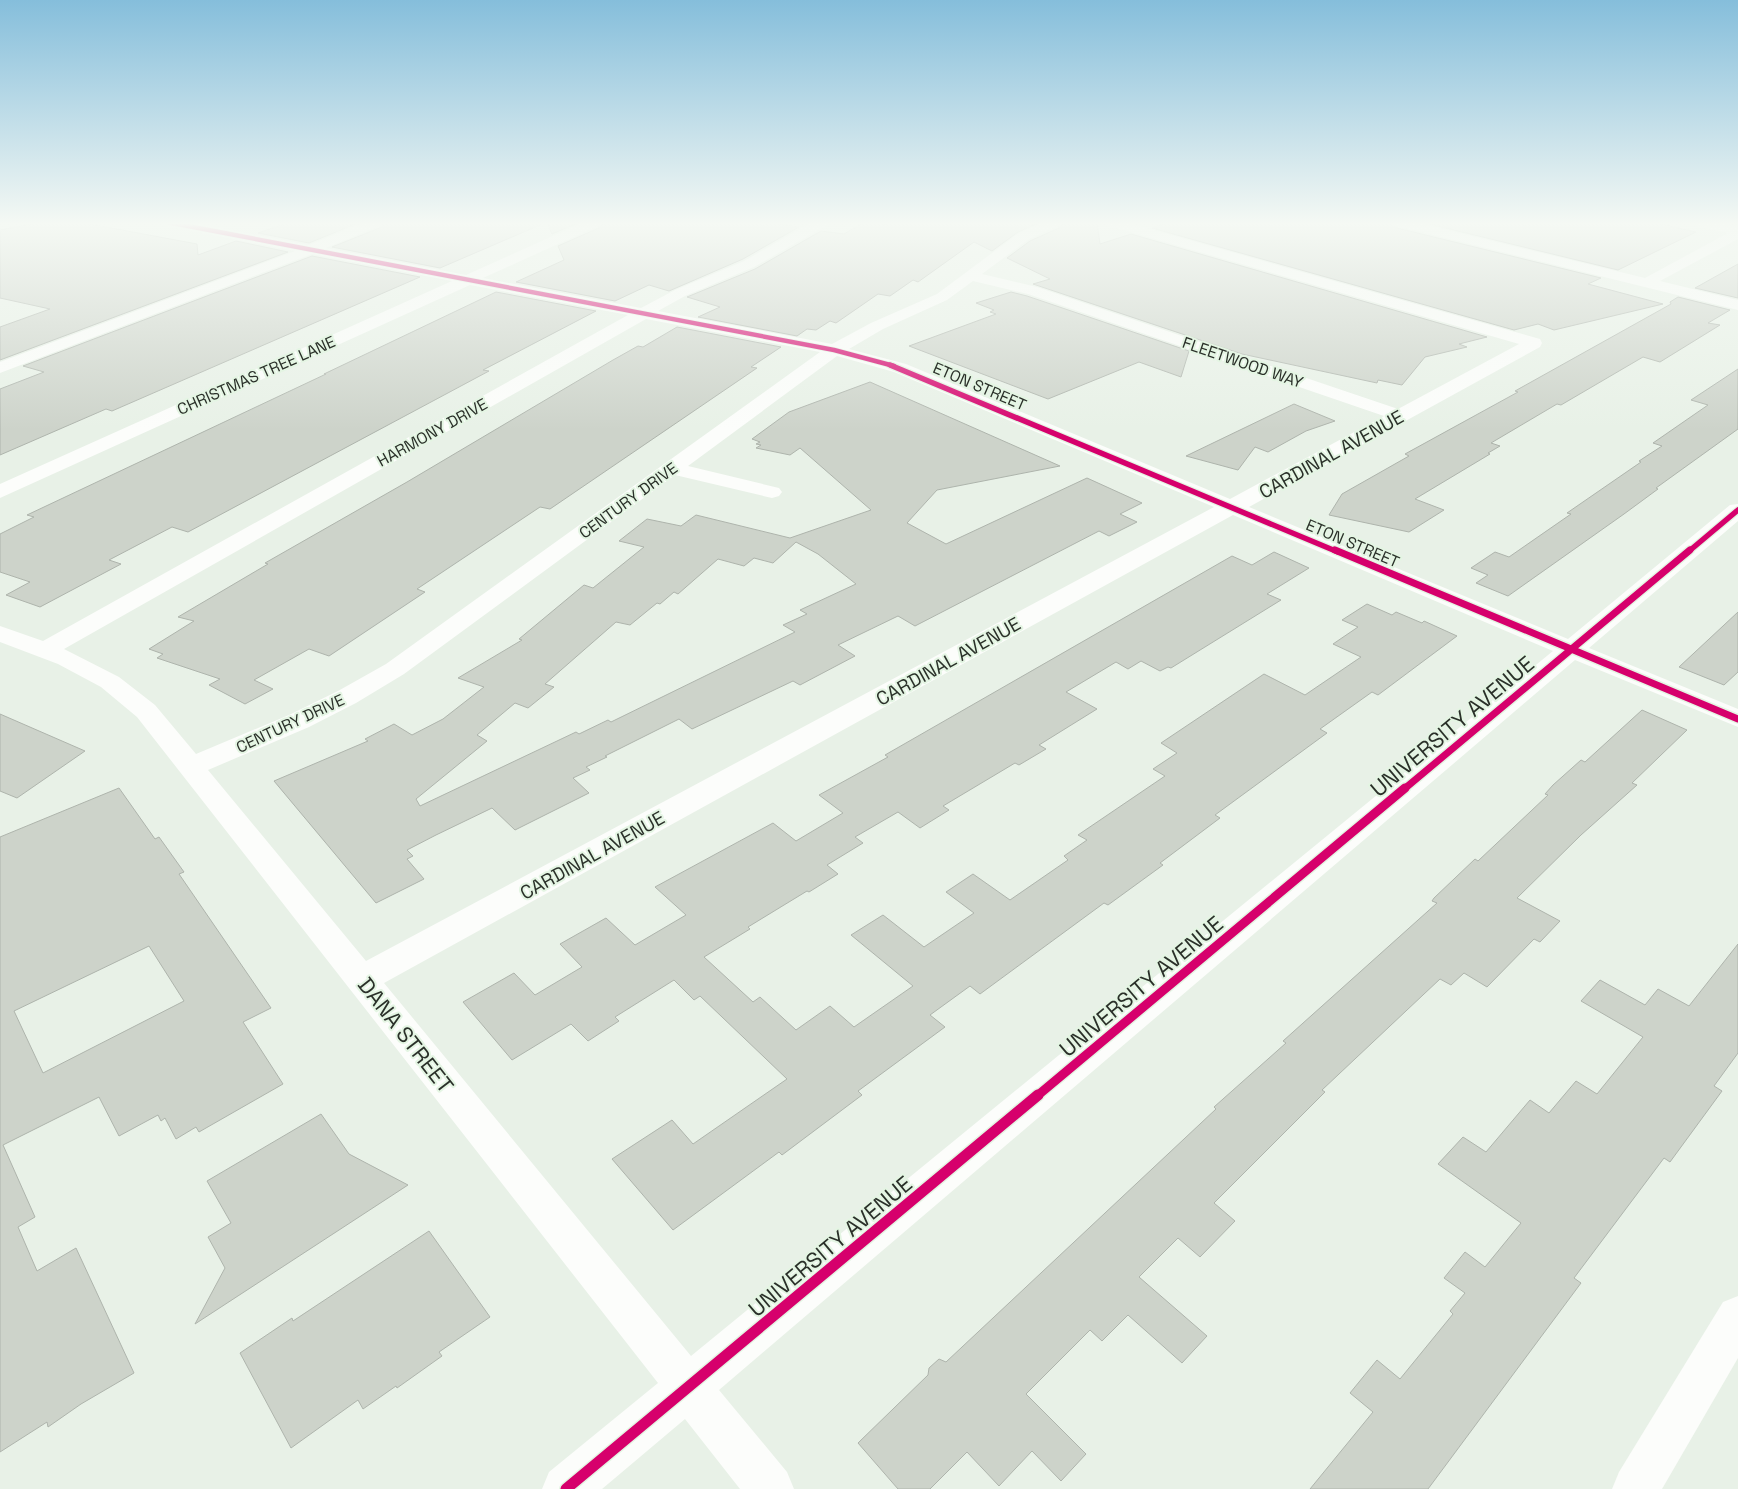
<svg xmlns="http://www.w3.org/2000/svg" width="1738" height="1489" font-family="'Space Grotesk',sans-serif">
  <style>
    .building { fill: #cdd3ca; stroke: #aeb4ac; fill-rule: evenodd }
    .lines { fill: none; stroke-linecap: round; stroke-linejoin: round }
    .minor { fill: #fcfdfb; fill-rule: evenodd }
    .cycleway-far4-casing { stroke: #e4f5e3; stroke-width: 6 }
    .cycleway-far3-casing { stroke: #e4f5e3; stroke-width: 8 }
    .cycleway-far2-casing { stroke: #e4f5e3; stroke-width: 10 }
    .cycleway-far1-casing { stroke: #e4f5e3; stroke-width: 12 }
    .cycleway-casing { stroke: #e4f5e3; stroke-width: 14 }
    .cycleway-far4 { stroke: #d6006c; stroke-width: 4.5 }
    .cycleway-far3 { stroke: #d6006c; stroke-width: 5.5 }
    .cycleway-far2 { stroke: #d6006c; stroke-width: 7 }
    .cycleway-far1 { stroke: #d6006c; stroke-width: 9 }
    .cycleway { stroke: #d6006c; stroke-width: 11 }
    .labels { text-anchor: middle; stroke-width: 4; stroke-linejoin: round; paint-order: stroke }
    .far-street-label { font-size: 16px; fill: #2a3029; stroke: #e4f5e3 }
    .street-label { font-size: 19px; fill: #2a3029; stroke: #e4f5e3 }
    .near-street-label { font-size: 22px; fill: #2a3029; stroke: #e4f5e3 }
  </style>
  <rect width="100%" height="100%" fill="#e8f1e7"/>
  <g class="building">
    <path d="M 42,222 L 79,222 L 197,244 L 198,255 L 236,241 L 288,252 L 0,360 L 0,327 L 50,309 L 0,298 L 0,230 Z"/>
    <path d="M 290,222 L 360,222 L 309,243 L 258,233 Z"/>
    <path d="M 385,222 L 580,222 L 552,234 L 547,222 L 440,268 L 332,247 L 382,227 Z"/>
    <path d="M 604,222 L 766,222 L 799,227 L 743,259 L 669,291 L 649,285 L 615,301 L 516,282 L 564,260 L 558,246 L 601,227 Z"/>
    <path d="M 864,222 L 888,224 L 891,222 L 1040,222 L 1018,232 L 992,251 L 974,242 L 918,282 L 913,280 L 890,296 L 878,294 L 836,323 L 830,321 L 816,330 L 807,329 L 797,336 L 698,317 L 720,307 L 687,297 L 755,269 L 821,231 L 844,234 Z"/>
    <path d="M 1064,222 L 1097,222 L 1100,244 L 1131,234 L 1487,337 L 1459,344 L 1467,347 L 1425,357 L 1402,385 L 1378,380 L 1377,383 L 1242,354 L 1033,284 L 1050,279 L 1007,258 L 1030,241 L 1061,227 Z"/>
    <path d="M 1169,222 L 1389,222 L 1393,227 L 1601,278 L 1588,284 L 1663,304 L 1554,330 L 1538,324 L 1514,330 L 1152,228 Z"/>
    <path d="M 1421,222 L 1652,222 L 1696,232 L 1618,270 Z"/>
    <path d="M 312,256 L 420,277 L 112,411 L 106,409 L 0,455 L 0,389 L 44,372 L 23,366 Z"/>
    <path d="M 1738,264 L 1738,298 L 1695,288 Z"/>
    <path d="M 496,292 L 596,311 L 483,370 L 489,371 L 188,532 L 172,527 L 109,560 L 121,564 L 40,607 L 6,595 L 30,582 L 0,572 L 0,534 L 34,517 L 27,515 L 326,374 L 324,374 Z"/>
    <path d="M 1011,292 L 1027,296 L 1189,351 L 1181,377 L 1139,362 L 1048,399 L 909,346 L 996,314 L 990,312 L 994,310 L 976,303 Z"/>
    <path d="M 1678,297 L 1730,310 L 1708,323 L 1720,325 L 1660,362 L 1643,357 L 1561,405 L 1557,404 L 1491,443 L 1500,446 L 1488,453 L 1490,454 L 1415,499 L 1444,510 L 1409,532 L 1329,515 L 1342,494 L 1409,456 L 1405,454 L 1518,392 L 1515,391 L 1671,304 L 1670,302 Z"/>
    <path d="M 677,327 L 781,347 L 751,367 L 757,368 L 550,509 L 540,507 L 417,589 L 425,592 L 329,656 L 309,649 L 254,680 L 273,689 L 245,704 L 209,685 L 220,679 L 157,658 L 163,654 L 149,649 L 194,621 L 178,617 L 268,564 L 265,563 L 407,482 L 613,360 L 638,346 L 643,347 Z"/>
    <path d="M 1738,369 L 1738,429 L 1656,488 L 1658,489 L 1624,514 L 1508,596 L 1476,583 L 1488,575 L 1471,568 L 1495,552 L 1509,557 L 1571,514 L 1567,513 L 1641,462 L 1639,461 L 1662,446 L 1653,443 L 1708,405 L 1691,400 Z"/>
    <path d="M 870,382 L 1060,466 L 937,490 L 907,523 L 946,544 L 1087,478 L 1142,503 L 1120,514 L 1137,522 L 1109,536 L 1099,531 L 915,626 L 898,616 L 838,645 L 855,656 L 800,685 L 793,681 L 692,729 L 679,719 L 605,756 L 607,757 L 586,767 L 590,770 L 573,778 L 589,793 L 515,830 L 492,808 L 436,835 L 407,850 L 413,856 L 407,859 L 424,879 L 376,903 L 274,781 L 368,741 L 365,739 L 394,724 L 412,735 L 443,719 L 484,687 L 458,678 L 522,640 L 519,639 L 584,585 L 593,588 L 644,547 L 619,541 L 647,519 L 681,526 L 696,515 L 790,538 L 871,510 L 800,448 L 790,455 L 756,448 L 761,445 L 756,444 L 760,442 L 752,439 L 789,412 ZM 796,542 L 818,554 L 856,584 L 800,610 L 807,614 L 783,625 L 795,632 L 611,722 L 608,720 L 579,734 L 576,732 L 420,806 L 416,799 L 487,741 L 477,735 L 515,703 L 528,708 L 554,687 L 545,684 L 616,622 L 630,625 L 657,603 L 660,604 L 674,592 L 678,594 L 718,559 L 744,566 L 754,558 L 773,563 Z"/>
    <path d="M 1294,404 L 1335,421 L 1306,431 L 1268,452 L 1255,447 L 1238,470 L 1186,456 Z"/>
    <path d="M 1274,552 L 1309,568 L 1267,594 L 1281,600 L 1171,668 L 1168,667 L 1160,671 L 1141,661 L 1128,669 L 1116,662 L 1066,692 L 1097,709 L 1039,745 L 1046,749 L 1019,765 L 1015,763 L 943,806 L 949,810 L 920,828 L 898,812 L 855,837 L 863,843 L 827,865 L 838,874 L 809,892 L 807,891 L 748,927 L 750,929 L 704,957 L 753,1002 L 760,997 L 796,1030 L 830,1006 L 854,1027 L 913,986 L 851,935 L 883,915 L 924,947 L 974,913 L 946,892 L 973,874 L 1010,900 L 1068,860 L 1064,856 L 1087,840 L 1078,835 L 1165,776 L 1153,769 L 1177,753 L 1161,743 L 1264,674 L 1305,695 L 1361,657 L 1333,644 L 1358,627 L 1342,620 L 1367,604 L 1392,615 L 1396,612 L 1422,623 L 1424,621 L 1457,636 L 1378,695 L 1372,692 L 1320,729 L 1327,733 L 1215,815 L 1220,818 L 1160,863 L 1163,865 L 1108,905 L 1104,903 L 980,994 L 970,986 L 930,1015 L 945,1027 L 858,1091 L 862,1095 L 782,1155 L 779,1152 L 673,1230 L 612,1159 L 672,1120 L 693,1144 L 787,1079 L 700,996 L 694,1000 L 674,980 L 615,1017 L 619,1021 L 588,1041 L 571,1024 L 512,1060 L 463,1002 L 514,973 L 535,995 L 582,967 L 560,944 L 606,918 L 635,945 L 686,915 L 655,887 L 773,823 L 796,841 L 843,813 L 819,795 L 888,757 L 885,755 L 1232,556 L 1252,565 Z"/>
    <path d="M 1738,612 L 1738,672 L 1724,685 L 1679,667 Z"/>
    <path d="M 1642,710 L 1687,730 L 1632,783 L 1637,785 L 1581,835 L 1517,898 L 1560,921 L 1540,942 L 1534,939 L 1487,987 L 1464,973 L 1451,985 L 1440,979 L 1322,1090 L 1325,1092 L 1214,1203 L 1235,1221 L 1200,1257 L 1178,1238 L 1139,1277 L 1207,1336 L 1182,1363 L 1128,1315 L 1102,1341 L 1090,1330 L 1026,1394 L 1086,1454 L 1061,1481 L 1032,1451 L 999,1486 L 967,1452 L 930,1489 L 898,1489 L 858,1443 L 928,1375 L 929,1368 L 939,1359 L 946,1362 L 1216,1109 L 1214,1107 L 1286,1043 L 1283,1041 L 1437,903 L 1432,901 L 1434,898 L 1475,859 L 1478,861 L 1548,795 L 1545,794 L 1553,785 L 1581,760 L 1585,762 Z"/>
    <path d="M 0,714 L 85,751 L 17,798 L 0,791 Z"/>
    <path d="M 119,788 L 155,839 L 159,837 L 184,872 L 179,874 L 271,1008 L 243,1022 L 283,1084 L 199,1132 L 196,1127 L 176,1139 L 165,1118 L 161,1121 L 158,1115 L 119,1136 L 99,1097 L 3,1145 L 35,1217 L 18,1227 L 37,1271 L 76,1248 L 134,1373 L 81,1404 L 48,1427 L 47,1422 L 0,1452 L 0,837 ZM 149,946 L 184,1001 L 43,1073 L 14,1011 Z"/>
    <path d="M 1738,944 L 1738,1053 L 1714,1086 L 1722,1091 L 1670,1162 L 1664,1158 L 1574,1278 L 1581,1283 L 1428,1489 L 1310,1489 L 1373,1412 L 1350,1393 L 1377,1360 L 1400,1379 L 1453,1314 L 1450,1311 L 1465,1293 L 1444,1278 L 1465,1252 L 1485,1267 L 1521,1223 L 1438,1164 L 1463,1137 L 1486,1152 L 1530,1100 L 1549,1113 L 1576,1081 L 1597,1094 L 1643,1037 L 1581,1001 L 1600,980 L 1645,1005 L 1658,989 L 1689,1006 Z"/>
    <path d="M 321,1114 L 349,1154 L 408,1185 L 195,1324 L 225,1268 L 208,1237 L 231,1223 L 207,1181 Z"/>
    <path d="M 429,1231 L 490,1317 L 439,1352 L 442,1356 L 397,1388 L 396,1386 L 363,1409 L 358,1400 L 291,1448 L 240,1353 L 292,1318 L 293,1321 Z"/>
  </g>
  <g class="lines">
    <g class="minor">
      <path d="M 160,222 L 188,222 L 309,245 L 365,222 L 383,222 L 381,225 L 326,248 L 466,275 L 584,222 L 602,222 L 600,225 L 483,278 L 641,308 L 675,290 L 744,261 L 812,222 L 829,222 L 827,225 L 754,267 L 685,296 L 658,311 L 832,344 L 871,323 L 937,294 L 1019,233 L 1044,222 L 1062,222 L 1060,225 L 1029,239 L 982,274 L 1037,287 L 1398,409 L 1519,344 L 1106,225 L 1104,222 L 1125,222 L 1540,339 L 1542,343 L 1540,347 L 1249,507 L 1568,639 L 1730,505 L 1738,504 L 1738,521 L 1589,648 L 1738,709 L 1738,727 L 1575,660 L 719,1390 L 787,1472 L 794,1489 L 740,1489 L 685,1419 L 602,1489 L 542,1489 L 549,1472 L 658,1383 L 137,717 L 101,687 L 58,664 L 0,642 L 0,626 L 43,641 L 628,315 L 470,285 L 0,498 L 0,484 L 452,281 L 312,254 L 0,373 L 0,362 L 295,251 L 167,226 ZM 973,281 L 1028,294 L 1384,416 L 1230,499 L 906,364 L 849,349 L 883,329 L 947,300 ZM 646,319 L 820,352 L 386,664 L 338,691 L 289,715 L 196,754 L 155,705 L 119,677 L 64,649 ZM 837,356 L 894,372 L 1214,507 L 366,961 L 208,770 L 309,727 L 356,703 L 404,674 L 675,475 L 772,498 L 779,496 L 782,492 L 779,488 L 688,466 ZM 1233,515 L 1553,651 L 691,1356 L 384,983 Z"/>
      <path d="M 1391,222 L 1414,222 L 1645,278 L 1728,233 L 1692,225 L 1690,222 L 1715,222 L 1738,227 L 1738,239 L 1660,281 L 1738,300 L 1738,310 L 1393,225 Z"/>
      <path d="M 1738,1296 L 1738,1358 L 1662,1489 L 1612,1489 L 1619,1472 L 1723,1302 Z"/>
    </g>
    <defs>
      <path id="cycleway-far4" d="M 167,222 L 834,350 L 894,366"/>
      <g id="cycleway-far3">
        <path d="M 890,365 L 1338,552"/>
        <path d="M 1688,552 L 1738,510"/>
      </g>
      <g id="cycleway-far2">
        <path d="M 1335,550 L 1738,719"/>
        <path d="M 1403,790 L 1690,550"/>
      </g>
      <path id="cycleway-far1" d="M 1037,1096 L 1405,788"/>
      <path id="cycleway" d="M 566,1489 L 1038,1095"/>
    </defs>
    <use href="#cycleway-far4" class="cycleway-far4-casing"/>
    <use href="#cycleway-far3" class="cycleway-far3-casing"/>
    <use href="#cycleway-far2" class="cycleway-far2-casing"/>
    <use href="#cycleway-far1" class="cycleway-far1-casing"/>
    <use href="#cycleway" class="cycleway-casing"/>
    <use href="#cycleway-far4" class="cycleway-far4"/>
    <use href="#cycleway-far3" class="cycleway-far3"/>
    <use href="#cycleway-far2" class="cycleway-far2"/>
    <use href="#cycleway-far1" class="cycleway-far1"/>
    <use href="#cycleway" class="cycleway"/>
  </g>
  <linearGradient id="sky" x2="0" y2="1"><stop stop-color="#85bedb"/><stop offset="0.52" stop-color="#f5f9f4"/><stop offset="1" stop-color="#f5f9f4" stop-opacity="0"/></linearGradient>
  <rect width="1738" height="430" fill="url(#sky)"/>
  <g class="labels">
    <g class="far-street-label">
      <text transform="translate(1243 362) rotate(19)" y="6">FLEETWOOD WAY</text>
      <text transform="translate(256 375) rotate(-24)" y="6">CHRISTMAS TREE LANE</text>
      <text transform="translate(980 386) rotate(23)" y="6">ETON STREET</text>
      <text transform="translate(432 432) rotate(-29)" y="6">HARMONY DRIVE</text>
      <text transform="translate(628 500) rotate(-36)" y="6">CENTURY DRIVE</text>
      <text transform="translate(1353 543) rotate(23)" y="6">ETON STREET</text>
      <text transform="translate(290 723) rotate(-25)" y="6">CENTURY DRIVE</text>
    </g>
    <g class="street-label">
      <text transform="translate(1331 454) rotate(-29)" y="7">CARDINAL AVENUE</text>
      <text transform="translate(948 661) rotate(-29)" y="7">CARDINAL AVENUE</text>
      <text transform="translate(592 855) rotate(-29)" y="7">CARDINAL AVENUE</text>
    </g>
    <g class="near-street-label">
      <text transform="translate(1452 726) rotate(-40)" y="8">UNIVERSITY AVENUE</text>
      <text transform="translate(1141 986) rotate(-40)" y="8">UNIVERSITY AVENUE</text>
      <text transform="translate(406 1035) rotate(52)" y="8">DANA STREET</text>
      <text transform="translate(830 1246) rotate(-40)" y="8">UNIVERSITY AVENUE</text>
    </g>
  </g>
</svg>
